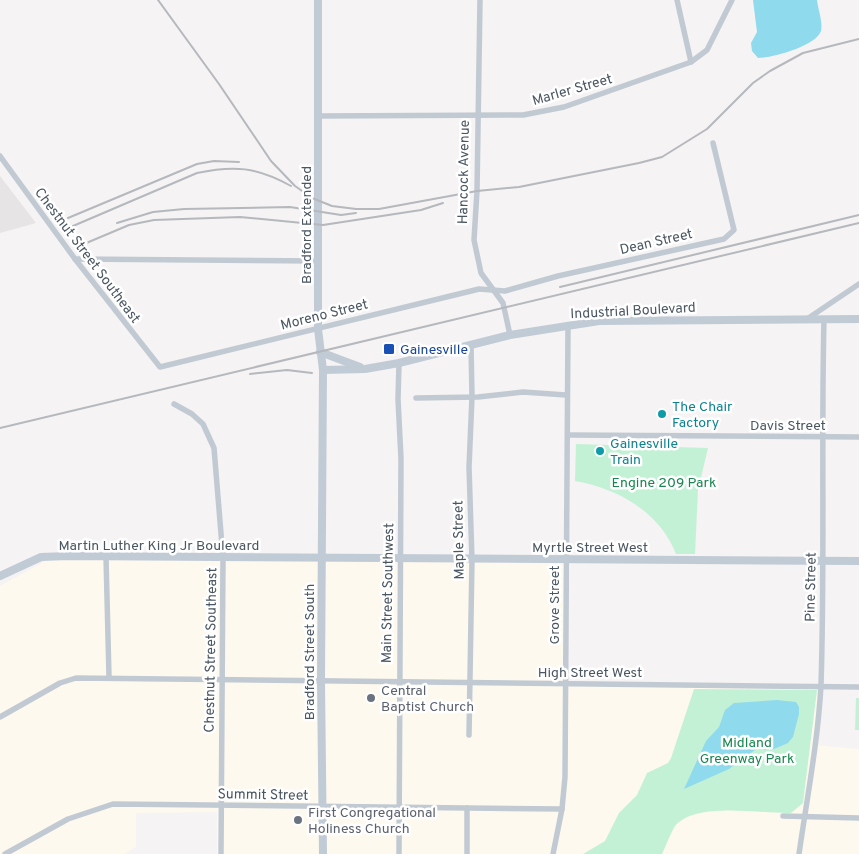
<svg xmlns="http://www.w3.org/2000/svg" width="859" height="854" font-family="Overpass,sans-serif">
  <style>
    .commercial { fill: #fdf9ef }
    .education { fill: #e6e4e5 }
    .green { fill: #c3f1d5 }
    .water { fill: #90daee }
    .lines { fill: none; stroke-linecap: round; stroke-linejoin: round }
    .street { stroke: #c1cad2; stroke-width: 5.5 }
    .secondary { stroke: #c1cbd6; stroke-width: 8 }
    .rail { stroke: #b5b8bd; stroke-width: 2 }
    .transit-dot { fill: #1a4fb4; stroke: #fff; stroke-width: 2 }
    .culture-dot { fill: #0f9aa8; stroke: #fff; stroke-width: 2 }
    .worship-dot { fill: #6b7280; stroke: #fff; stroke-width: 2 }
    .labels { text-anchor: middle; stroke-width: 5; stroke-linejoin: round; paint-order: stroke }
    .street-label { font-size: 14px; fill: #4a5661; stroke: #fff }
    .transit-label { font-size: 14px; fill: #164399; stroke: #fff; text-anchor: start }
    .culture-label { font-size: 14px; fill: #0d838f; stroke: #fff; text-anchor: start }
    .park-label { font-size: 14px; fill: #17864f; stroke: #fff }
    .worship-label { font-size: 14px; fill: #5b616d; stroke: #fff; text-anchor: start }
  </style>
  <rect width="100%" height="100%" fill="#f5f3f3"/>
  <path class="commercial" d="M 53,557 L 570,563 L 566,685 L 821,686 L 814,745 L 859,749 L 859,854 L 217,854 L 217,812 L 136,813 L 136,847 L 124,854 L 0,854 L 0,586 Z"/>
  <path class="education" d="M 0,176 L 36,223 L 0,233 Z"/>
  <g class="green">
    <path d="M 576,444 L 708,448 L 698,490 L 695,554 L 676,554 C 660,512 617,488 575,481 Z"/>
    <path d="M 694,689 L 817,690 L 803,803 L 791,813 C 762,814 696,801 675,826 C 670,834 666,846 662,854 L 583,854 L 605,841 L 619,813 L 637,795 L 647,773 L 668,763 L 671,758 Z"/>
    <path d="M 856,698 L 859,698 L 859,730 L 855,730 Z"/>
  </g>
  <g class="water">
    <path d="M 753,0 L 817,0 C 818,9 823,22 821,31 C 816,46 772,58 758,58 L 752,51 L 751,43 L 757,32 Z"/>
    <path d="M 777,700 L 796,702 L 799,707 L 799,714 L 793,737 L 788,743 L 774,749 L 755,750 L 729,769 L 684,789 L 706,741 L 719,727 L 725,710 L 734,703 Z"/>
  </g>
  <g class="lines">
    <g class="street">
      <path d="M 480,0 L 477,191 L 474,240 L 481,273 L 503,303 L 510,335"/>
      <path d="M 677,0 L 691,62"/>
      <path d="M 318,116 L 523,115 L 564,107 L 691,62 L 707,50 L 732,0"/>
      <path d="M 0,156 L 75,259 L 160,367 L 471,291 L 479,289 L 505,291 L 558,276 L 724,239 L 734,230 L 713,143"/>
      <path d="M 75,259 L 319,261"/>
      <path d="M 807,319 L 859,284"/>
      <path d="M 416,398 L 478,397 L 523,392 L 566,395"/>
      <path d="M 174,404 L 192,414 L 203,424 L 214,448 L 223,558 L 221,854"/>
      <path d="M 568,435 L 859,437"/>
      <path d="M 106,557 L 109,677"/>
      <path d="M 0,717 L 60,683 L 76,678 L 859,687"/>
      <path d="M 469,735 L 472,560 L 469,467 L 472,397 L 471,345"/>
      <path d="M 467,808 L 467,854"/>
      <path d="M 783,816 L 859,818"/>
      <path d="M 5,854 L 68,819 L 113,804 L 562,809"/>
      <path d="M 399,854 L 401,459 L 398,399 L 399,363"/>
      <path d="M 553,854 L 562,809 L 565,777 L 568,325"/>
      <path d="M 799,854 C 807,798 818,741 821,685 C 825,563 821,441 824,319"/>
    </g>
    <g class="secondary">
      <path d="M 318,0 L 318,329 L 323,370 L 321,682 L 323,854"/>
      <path d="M 320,352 L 360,367"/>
      <path d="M 323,370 L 365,369 L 399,363 L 510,335 L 599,321 L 859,319"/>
      <path d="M 0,576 L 41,557 L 68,556 L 859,561"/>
    </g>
    <g class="rail">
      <path d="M 158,0 L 219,84 L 271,161 L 295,186 L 312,198 L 332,206 L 356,209 L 379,209 L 477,191 L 519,187 L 639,163 L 662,157 L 707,129 L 753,83 L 770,71 L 803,53 L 859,39"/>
      <path d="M 68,218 L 197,164 L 214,161 L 239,162"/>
      <path d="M 117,223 L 153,212 L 184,209 L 290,207 L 341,215 L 356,213"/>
      <path d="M 73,226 L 197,173 C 234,165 257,167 291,186"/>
      <path d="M 84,244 L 129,225 L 154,220 L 240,217 L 323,225 L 421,210 L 443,203"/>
      <path d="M 560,287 L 859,215"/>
      <path d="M 250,374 L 287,370 L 312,373"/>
      <path d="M 0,428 L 859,223"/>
    </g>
  </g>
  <rect class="transit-dot" x="383" y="343" width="12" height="12" rx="2.5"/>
  <g class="culture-dot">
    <circle cx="662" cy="414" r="5"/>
    <circle cx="600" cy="451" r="5"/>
  </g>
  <g class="worship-dot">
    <circle cx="371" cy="698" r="5"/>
    <circle cx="298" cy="820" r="5"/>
  </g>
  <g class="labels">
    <g class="street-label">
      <text transform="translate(572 89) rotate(-16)" y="5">Marler Street</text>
      <text transform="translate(463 172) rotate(-89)" y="5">Hancock Avenue</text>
      <text transform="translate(306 225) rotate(-90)" y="5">Bradford Extended</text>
      <text transform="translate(656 241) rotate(-13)" y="5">Dean Street</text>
      <text transform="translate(88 255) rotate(53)" y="5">Chestnut Street Southeast</text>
      <text transform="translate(633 310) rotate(-3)" y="5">Industrial Boulevard</text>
      <text transform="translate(324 314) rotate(-14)" y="5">Moreno Street</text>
      <text x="788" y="430">Davis Street</text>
      <text transform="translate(458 540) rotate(-91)" y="5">Maple Street</text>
      <text x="159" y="550">Martin Luther King Jr Boulevard</text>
      <text x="590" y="552">Myrtle Street West</text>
      <text transform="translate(810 587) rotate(-89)" y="5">Pine Street</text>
      <text transform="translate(387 593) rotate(-89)" y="5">Main Street Southwest</text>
      <text transform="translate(554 605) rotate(-90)" y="5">Grove Street</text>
      <text transform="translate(210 650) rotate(-89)" y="5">Chestnut Street Southeast</text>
      <text transform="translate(309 652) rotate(-90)" y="5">Bradford Street South</text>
      <text x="590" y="677">High Street West</text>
      <text transform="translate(263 794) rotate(1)" y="5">Summit Street</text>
    </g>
    <g class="transit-label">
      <text x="400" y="354">Gainesville</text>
    </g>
    <g class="culture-label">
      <text x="672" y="411">The Chair<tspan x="672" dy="16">Factory</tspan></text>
      <text x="610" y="448">Gainesville<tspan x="610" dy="16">Train</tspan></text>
    </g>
    <g class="park-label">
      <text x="664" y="487">Engine 209 Park</text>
      <text x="747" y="747">Midland<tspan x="747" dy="16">Greenway Park</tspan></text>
    </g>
    <g class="worship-label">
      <text x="381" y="695">Central<tspan x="381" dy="16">Baptist Church</tspan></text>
      <text x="308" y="817">First Congregational<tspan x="308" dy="16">Holiness Church</tspan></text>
    </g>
  </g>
</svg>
